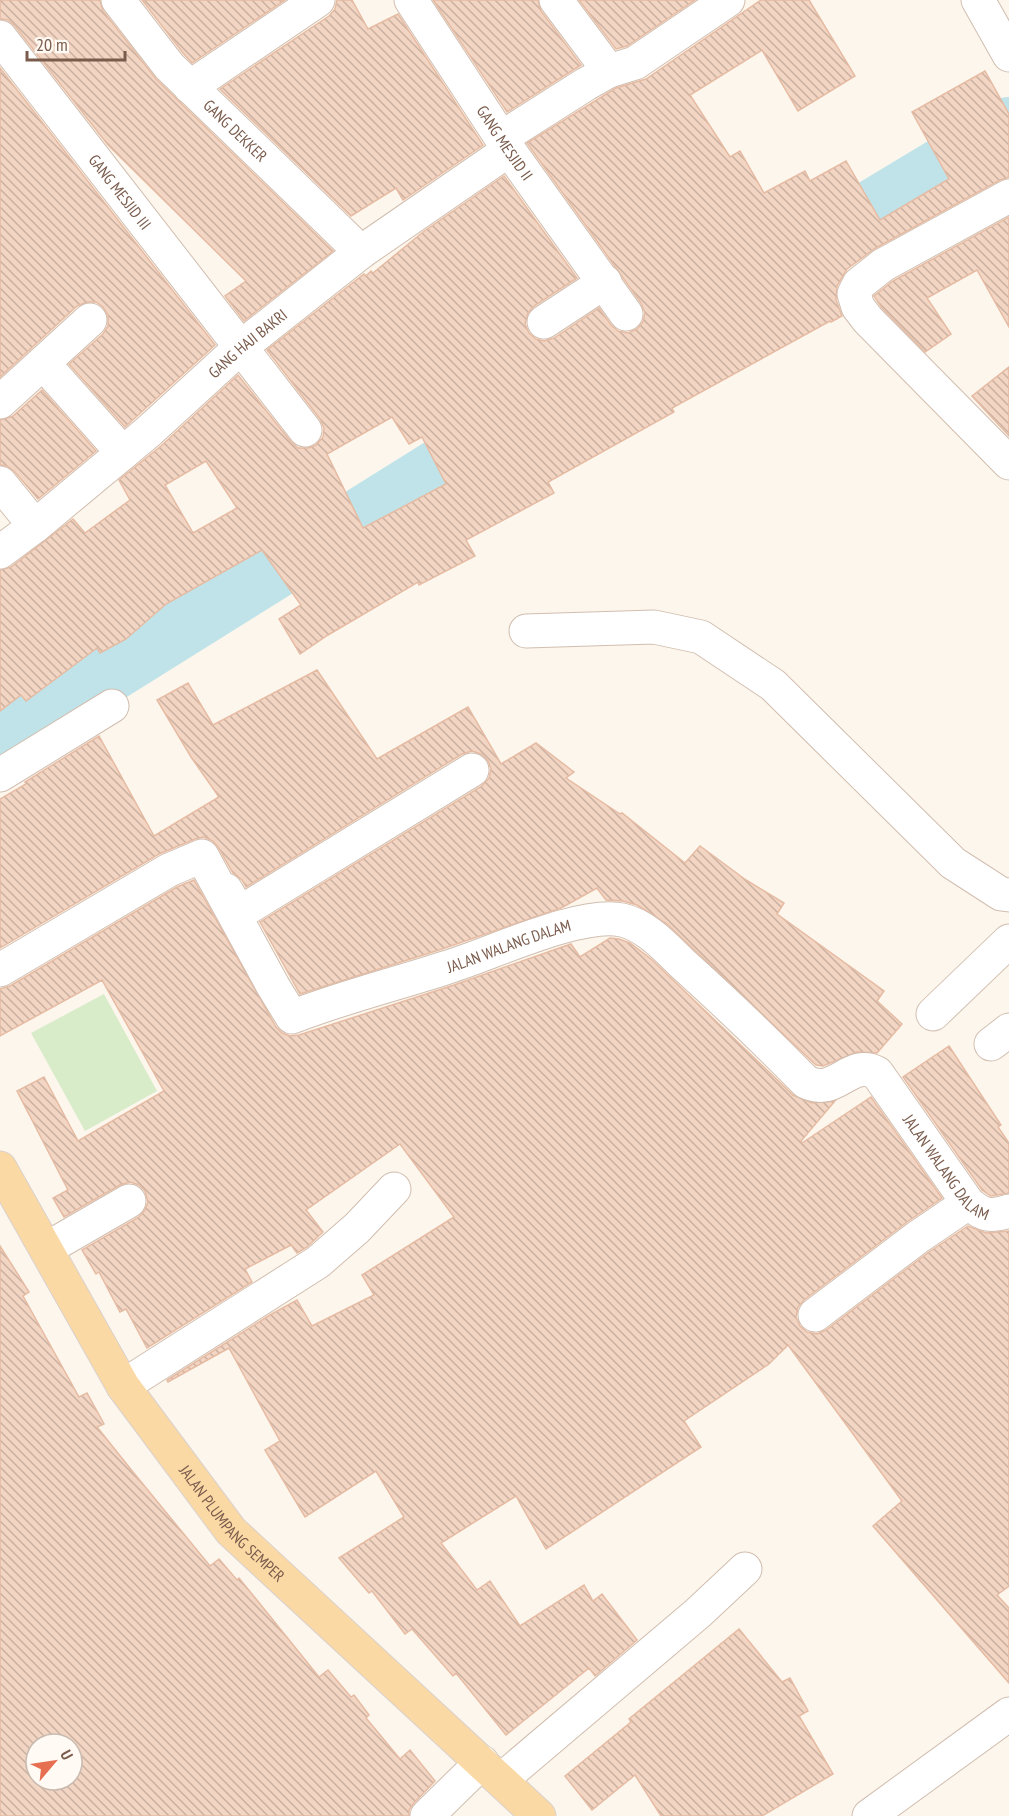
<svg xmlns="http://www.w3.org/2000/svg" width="1009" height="1816" font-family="'PT Sans Narrow',sans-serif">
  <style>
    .green { fill: #d8ecc9 }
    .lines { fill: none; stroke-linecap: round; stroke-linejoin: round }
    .river { stroke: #bfe3e8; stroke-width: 58 }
    .building { fill: url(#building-back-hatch); stroke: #e6bba3; stroke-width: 1.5; fill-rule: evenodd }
    .minor-casing { stroke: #d1beb0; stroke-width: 35 }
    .major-casing { stroke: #dad1cd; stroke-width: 35 }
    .minor { stroke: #fff; stroke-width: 33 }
    .major { stroke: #fbd9a5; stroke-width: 33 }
    .labels { text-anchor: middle; stroke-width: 5; stroke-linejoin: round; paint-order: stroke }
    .street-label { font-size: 16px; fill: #7a5c4d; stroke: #fffaf3 }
  </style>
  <defs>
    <pattern id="building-back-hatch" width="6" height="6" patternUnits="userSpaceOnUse" patternTransform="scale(1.5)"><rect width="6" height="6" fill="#f3d5c3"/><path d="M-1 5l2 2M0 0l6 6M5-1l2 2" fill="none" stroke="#cab0a1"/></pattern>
  </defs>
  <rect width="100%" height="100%" fill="#fdf6ec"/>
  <path class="green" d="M 104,994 L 157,1091 L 85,1131 L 31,1033 Z"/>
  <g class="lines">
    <g class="river">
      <path d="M 805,249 L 1009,126"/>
      <path d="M 0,742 L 507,425"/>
    </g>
  </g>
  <g class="building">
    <path d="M 0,0 L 100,0 L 103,11 L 156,79 L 333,251 L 244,321 L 225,296 L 246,281 L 108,145 L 15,26 L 8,20 L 0,19 Z"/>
    <path d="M 142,0 L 285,0 L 192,63 L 183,53 Z"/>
    <path d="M 337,0 L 352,0 L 368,29 L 398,14 L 483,145 L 403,200 L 396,188 L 351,216 L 220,89 L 329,16 L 335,9 Z"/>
    <path d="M 433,0 L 538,0 L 541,11 L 581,65 L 507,112 Z"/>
    <path d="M 579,0 L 695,0 L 627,46 L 616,49 Z"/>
    <path d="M 761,0 L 809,0 L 855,76 L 798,111 L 762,50 L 690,95 L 730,157 L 740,151 L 764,193 L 805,171 L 810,181 L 846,161 L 880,220 L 949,179 L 912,112 L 985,71 L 1009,114 L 1009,177 L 1000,180 L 874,249 L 847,269 L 837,286 L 836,300 L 842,316 L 831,322 L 830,321 L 672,408 L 674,412 L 548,482 L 554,493 L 466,540 L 475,556 L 419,585 L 418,582 L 328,635 L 300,654 L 279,619 L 301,605 L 262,550 L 166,604 L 126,639 L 100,653 L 97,648 L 26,701 L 21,695 L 0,711 L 0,570 L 11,567 L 73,519 L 85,533 L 130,500 L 119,480 L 161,446 L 238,375 L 291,442 L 298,448 L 308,448 L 316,445 L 323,437 L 324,428 L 320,419 L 267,350 L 364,274 L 366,276 L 371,271 L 373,273 L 423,232 L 504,176 L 577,278 L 534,306 L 528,313 L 525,324 L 529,333 L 536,339 L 544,341 L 554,338 L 599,308 L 611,325 L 618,331 L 628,333 L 637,329 L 643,322 L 645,313 L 641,303 L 527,143 L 616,88 L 646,79 ZM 392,417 L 409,444 L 422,437 L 446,484 L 363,528 L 327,454 ZM 206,461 L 237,508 L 193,533 L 165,485 Z"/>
    <path d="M 0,68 L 215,345 L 125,427 L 69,364 L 103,334 L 108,326 L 108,315 L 103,307 L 96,302 L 87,302 L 77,306 L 0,377 Z"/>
    <path d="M 1009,217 L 1009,327 L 977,270 L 927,298 L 951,334 L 925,352 L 882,308 L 874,296 L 893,281 Z"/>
    <path d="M 1009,367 L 1009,436 L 972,396 Z"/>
    <path d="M 42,390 L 96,451 L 38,499 L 14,471 L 7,466 L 0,465 L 0,420 L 13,416 Z"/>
    <path d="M 317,670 L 377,759 L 468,707 L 501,764 L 536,743 L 574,772 L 566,778 L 620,814 L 622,813 L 685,863 L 700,846 L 746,880 L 784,903 L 777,914 L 884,991 L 877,1001 L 902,1024 L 877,1053 L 857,1052 L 823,1066 L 816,1065 L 667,924 L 637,905 L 623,901 L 606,900 L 597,888 L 561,908 L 442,949 L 300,994 L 260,922 L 482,786 L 489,778 L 491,769 L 488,761 L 481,754 L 472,751 L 462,754 L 246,887 L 242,880 L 233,873 L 218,847 L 213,841 L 204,837 L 195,839 L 159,854 L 0,948 L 0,799 L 26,784 L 25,782 L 99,736 L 154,836 L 219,797 L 191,757 L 157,700 L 188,683 L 213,725 Z"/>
    <path d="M 194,880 L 276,1027 L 282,1033 L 290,1036 L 299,1035 L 454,985 L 565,946 L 571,944 L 580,957 L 610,938 L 619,939 L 630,943 L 651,959 L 793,1095 L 812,1103 L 835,1101 L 801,1141 L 802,1143 L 871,1097 L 942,1198 L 907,1222 L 804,1300 L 798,1307 L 796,1317 L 800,1326 L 807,1332 L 817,1334 L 826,1330 L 929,1252 L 968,1226 L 986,1233 L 1009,1231 L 1009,1586 L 997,1595 L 1009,1608 L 1009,1683 L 873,1526 L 902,1501 L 788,1345 L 769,1364 L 684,1421 L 701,1447 L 546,1549 L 516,1496 L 441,1543 L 477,1590 L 490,1581 L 520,1626 L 584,1585 L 593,1601 L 602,1594 L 637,1640 L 595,1676 L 589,1668 L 506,1735 L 456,1673 L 453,1676 L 412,1629 L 405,1634 L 372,1591 L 369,1593 L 339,1558 L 404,1517 L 376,1471 L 305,1517 L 265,1450 L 280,1441 L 229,1348 L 168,1382 L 167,1380 L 270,1315 L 297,1300 L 312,1326 L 374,1295 L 362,1275 L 454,1217 L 400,1144 L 306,1210 L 323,1232 L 307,1247 L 297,1253 L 291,1245 L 245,1269 L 252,1282 L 147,1348 L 126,1309 L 120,1312 L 99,1272 L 96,1274 L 82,1250 L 139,1217 L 145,1210 L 148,1202 L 145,1191 L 139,1185 L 130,1182 L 120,1185 L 64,1217 L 53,1198 L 68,1190 L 17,1091 L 44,1077 L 78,1141 L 164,1091 L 102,980 L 0,1036 L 0,989 L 10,986 L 177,887 Z"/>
    <path d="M 949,1046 L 1001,1125 L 998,1127 L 1009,1143 L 1009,1193 L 991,1196 L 982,1190 L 903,1077 Z"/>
    <path d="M 0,1246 L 29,1292 L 23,1296 L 79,1397 L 87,1393 L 104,1424 L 97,1427 L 133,1472 L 210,1566 L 219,1559 L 237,1580 L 239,1578 L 319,1677 L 328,1670 L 351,1697 L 354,1695 L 369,1715 L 366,1718 L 400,1759 L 410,1750 L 435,1781 L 414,1803 L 409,1810 L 409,1816 L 0,1816 ZM 36,1744 L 72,1744 L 72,1780 L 36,1780 Z"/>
    <path d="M 739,1629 L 782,1682 L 790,1678 L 808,1711 L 799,1716 L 833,1774 L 762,1816 L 661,1816 L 635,1775 L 592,1810 L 565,1776 L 631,1722 L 629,1719 Z"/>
  </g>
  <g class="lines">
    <defs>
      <g id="minor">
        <path id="s1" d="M 118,0 L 169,66 L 361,252"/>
        <path id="s2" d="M 411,0 L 509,150 L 626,314"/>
        <path d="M 556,0 L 609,71"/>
        <path d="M 978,0 L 1009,55"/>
        <path id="s3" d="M 0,37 L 305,430"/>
        <path d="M 190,87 L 318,0"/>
        <path d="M 501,138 L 586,84 L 609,71 L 635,63 L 728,0"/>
        <path d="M 1009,196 L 883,265 L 859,284 L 854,294 L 858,307 L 868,320 L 1009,463"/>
        <path d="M 544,322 L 605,282"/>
        <path d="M 43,363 L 123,453"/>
        <path d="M 0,402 L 90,320"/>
        <path d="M 0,483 L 35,526"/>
        <path id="s4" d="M 0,552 L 35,526 L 148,432 L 241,347 L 361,252 L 509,150"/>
        <path d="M 526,631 L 654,627 L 701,637 L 773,685 L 953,863 L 1001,894 L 1009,895"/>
        <path d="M 0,775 L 112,706"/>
        <path d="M 226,890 L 239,913 L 472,770"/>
        <path id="s5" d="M 0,970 L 169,870 L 202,856 L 273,986 L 292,1017 C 343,997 396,984 448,967 C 491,954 580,911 622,920 C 646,925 667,949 684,965 C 726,1003 766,1041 806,1082 C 837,1097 849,1058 877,1073 L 968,1203 C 984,1216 990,1217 1009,1211"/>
        <path d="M 933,1014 L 1009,941"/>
        <path d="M 991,1044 L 1009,1030"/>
        <path d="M 46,1249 L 129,1201"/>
        <path d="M 815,1315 L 918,1237 L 968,1203"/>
        <path d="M 123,1386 L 318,1262 L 357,1228 L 394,1189"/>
        <path d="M 501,1780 L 698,1613 L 745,1569"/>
        <path d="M 427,1816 L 482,1762"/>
        <path d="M 869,1816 L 1009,1714"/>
      </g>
      <g id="major">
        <path id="s6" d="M 0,1168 L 123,1386 L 231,1531 L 539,1816"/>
      </g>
    </defs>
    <use href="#minor" class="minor-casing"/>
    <use href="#major" class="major-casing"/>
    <use href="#minor" class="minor"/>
    <use href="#major" class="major"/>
  </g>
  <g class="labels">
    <g class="street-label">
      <text dy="6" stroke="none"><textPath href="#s1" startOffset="176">GANG DEKKER</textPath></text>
      <text dy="6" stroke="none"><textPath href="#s2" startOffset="171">GANG MESJID II</textPath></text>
      <text dy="6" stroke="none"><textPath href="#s3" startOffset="196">GANG MESJID III</textPath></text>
      <text dy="6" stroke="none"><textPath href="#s4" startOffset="324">GANG HAJI BAKRI</textPath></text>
      <text dy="6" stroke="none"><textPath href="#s5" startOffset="645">JALAN WALANG DALAM</textPath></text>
      <text dy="6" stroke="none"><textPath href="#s5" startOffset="1202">JALAN WALANG DALAM</textPath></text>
      <text dy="6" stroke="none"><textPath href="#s6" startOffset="426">JALAN PLUMPANG SEMPER</textPath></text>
    </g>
  </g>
  <g transform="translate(54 1762) rotate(61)"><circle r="28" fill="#fffaf3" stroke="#cabbb1" stroke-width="1.5"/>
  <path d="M0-4.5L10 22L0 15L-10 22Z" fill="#e76f51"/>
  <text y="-9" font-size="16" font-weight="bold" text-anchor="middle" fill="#7a5c4d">U</text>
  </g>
  <path d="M27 51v9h98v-9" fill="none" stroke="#7a5c4d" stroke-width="3"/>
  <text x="36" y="51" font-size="18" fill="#7a5c4d" stroke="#fffaf3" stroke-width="4.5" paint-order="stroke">20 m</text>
</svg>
